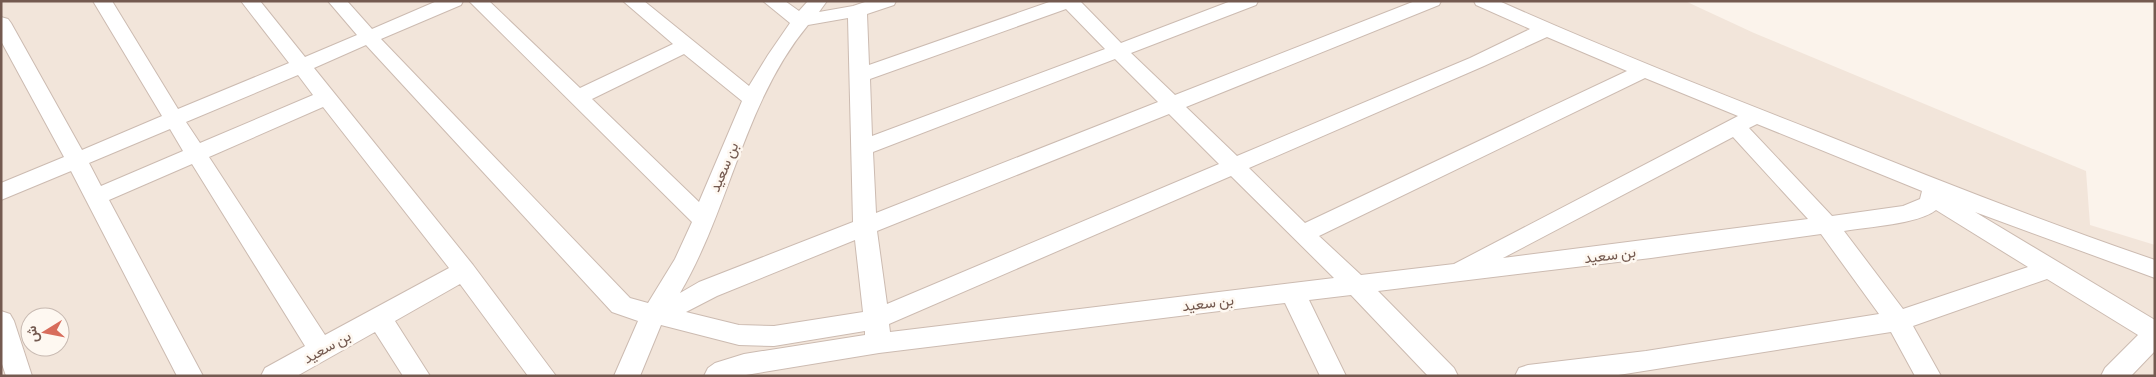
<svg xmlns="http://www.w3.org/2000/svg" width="2156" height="377" font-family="Manrope,Vazirmatn,sans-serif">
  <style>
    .residential { fill: #f2e5da; fill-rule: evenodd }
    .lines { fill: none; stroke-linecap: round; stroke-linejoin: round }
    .minor-casing { stroke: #ccbbb1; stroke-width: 2 }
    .minor { fill: #fff; fill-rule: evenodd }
    .labels { text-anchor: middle; stroke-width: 5; stroke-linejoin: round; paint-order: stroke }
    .street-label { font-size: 15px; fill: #745a50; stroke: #fef8f1 }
  </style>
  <rect width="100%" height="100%" fill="#fbf3eb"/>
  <path class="residential" d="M 1,1 L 1685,1 L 1754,33 L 2086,171 L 2090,225 L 2155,245 L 2155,376 L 1,376 ZM 30,317 L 60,317 L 60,347 L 30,347 Z"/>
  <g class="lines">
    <defs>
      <g id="minor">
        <path d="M 93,1 L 112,1 L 178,109 L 289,63 L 241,1 L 260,1 L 305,57 L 357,35 L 328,1 L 347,1 L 372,29 L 437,1 L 463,1 L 461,5 L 381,39 L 630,298 L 648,303 L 675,259 L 692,222 L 469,1 L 489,1 L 580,88 L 673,44 L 623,1 L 644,1 L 749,86 L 768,55 L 790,23 L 763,1 L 785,1 L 799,11 L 808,1 L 827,1 L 819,12 L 853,6 L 868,1 L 896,1 L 894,5 L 867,14 L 869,65 L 1052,1 L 1080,1 L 1121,43 L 1231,1 L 1258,1 L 1256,5 L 1131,53 L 1175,95 L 1415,1 L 1441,1 L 1439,5 L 1186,107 L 1237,156 L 1470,58 L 1530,29 L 1476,5 L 1474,1 L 1499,1 C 1604,48 1711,90 1818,132 C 1930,177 2041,221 2155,260 L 2155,278 L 1975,212 L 2155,320 L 2155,351 L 2131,376 L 2101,376 L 2105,368 L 2138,335 L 2047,279 L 1913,326 L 1941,376 L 1915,376 L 1891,332 L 1612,376 L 1515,376 L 1519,368 L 1528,365 L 1646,351 L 1879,314 L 1821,234 L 1651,258 L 1378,291 L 1454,368 L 1458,376 L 1428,376 L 1351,295 L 1309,300 L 1346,376 L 1320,376 L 1285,303 L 879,353 L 740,376 L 704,376 L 708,368 L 715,363 L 744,354 L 865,335 L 865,331 L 774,346 L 739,345 L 661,325 L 640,376 L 614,376 L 638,321 L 612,312 L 366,45 L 314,68 L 473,265 L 556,376 L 528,376 L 460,284 L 395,321 L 430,376 L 403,376 L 375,332 L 297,376 L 261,376 L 265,368 L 305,346 L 192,164 L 109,200 L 203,376 L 177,376 L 71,171 L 1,200 L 1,183 L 64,157 L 1,41 L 1,17 L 8,19 L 11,23 L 82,150 L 162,116 ZM 1066,9 L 1105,49 L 872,136 L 870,79 ZM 848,18 L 853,222 L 699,282 L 680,293 C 730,208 744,102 808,25 ZM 1547,37 L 1627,71 L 1305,223 L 1249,168 L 1484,66 ZM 684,54 L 742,101 L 699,202 L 592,99 ZM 1115,59 L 1158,102 L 876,213 L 873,152 ZM 298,75 L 313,95 L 200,143 L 186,122 ZM 1645,78 L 1738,116 L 1454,264 L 1361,275 L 1319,236 ZM 323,107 L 449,268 L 325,335 L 209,157 ZM 1169,114 L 1219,164 L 887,304 L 877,231 ZM 1757,124 L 1922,191 L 1920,199 L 1903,206 L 1832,216 L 1749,128 ZM 170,129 L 183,151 L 101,186 L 89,163 ZM 1733,137 L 1808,219 L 1503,258 ZM 1231,176 L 1334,278 L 890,332 L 889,324 ZM 1936,210 L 2028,267 L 1903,309 L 1844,231 C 1867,227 1919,224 1936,210 ZM 855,240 L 863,312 L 774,326 L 739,325 L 686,312 L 717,296 Z"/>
        <path d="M 1,311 L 10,314 L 14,321 L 32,376 L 6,376 L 1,361 Z"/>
      </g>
    </defs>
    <use href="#minor" class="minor-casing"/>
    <use href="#minor" class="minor"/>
  </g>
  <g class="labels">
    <g class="street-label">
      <text transform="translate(724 167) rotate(-67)" y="5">بن سعيد</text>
      <text transform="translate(1610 255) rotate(-7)" y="5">بن سعيد</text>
      <text transform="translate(1208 303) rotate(-7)" y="5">بن سعيد</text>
      <text transform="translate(327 347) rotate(-29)" y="5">بن سعيد</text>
    </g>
  </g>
  <rect width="2156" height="377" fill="none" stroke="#745a50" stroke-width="5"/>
  <g transform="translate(45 332) rotate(260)"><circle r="24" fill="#fef8f1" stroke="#c7b9b1"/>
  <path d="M0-4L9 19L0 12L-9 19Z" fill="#d86d5c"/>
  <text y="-8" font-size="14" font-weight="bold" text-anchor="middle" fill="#745a50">ش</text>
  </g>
</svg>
